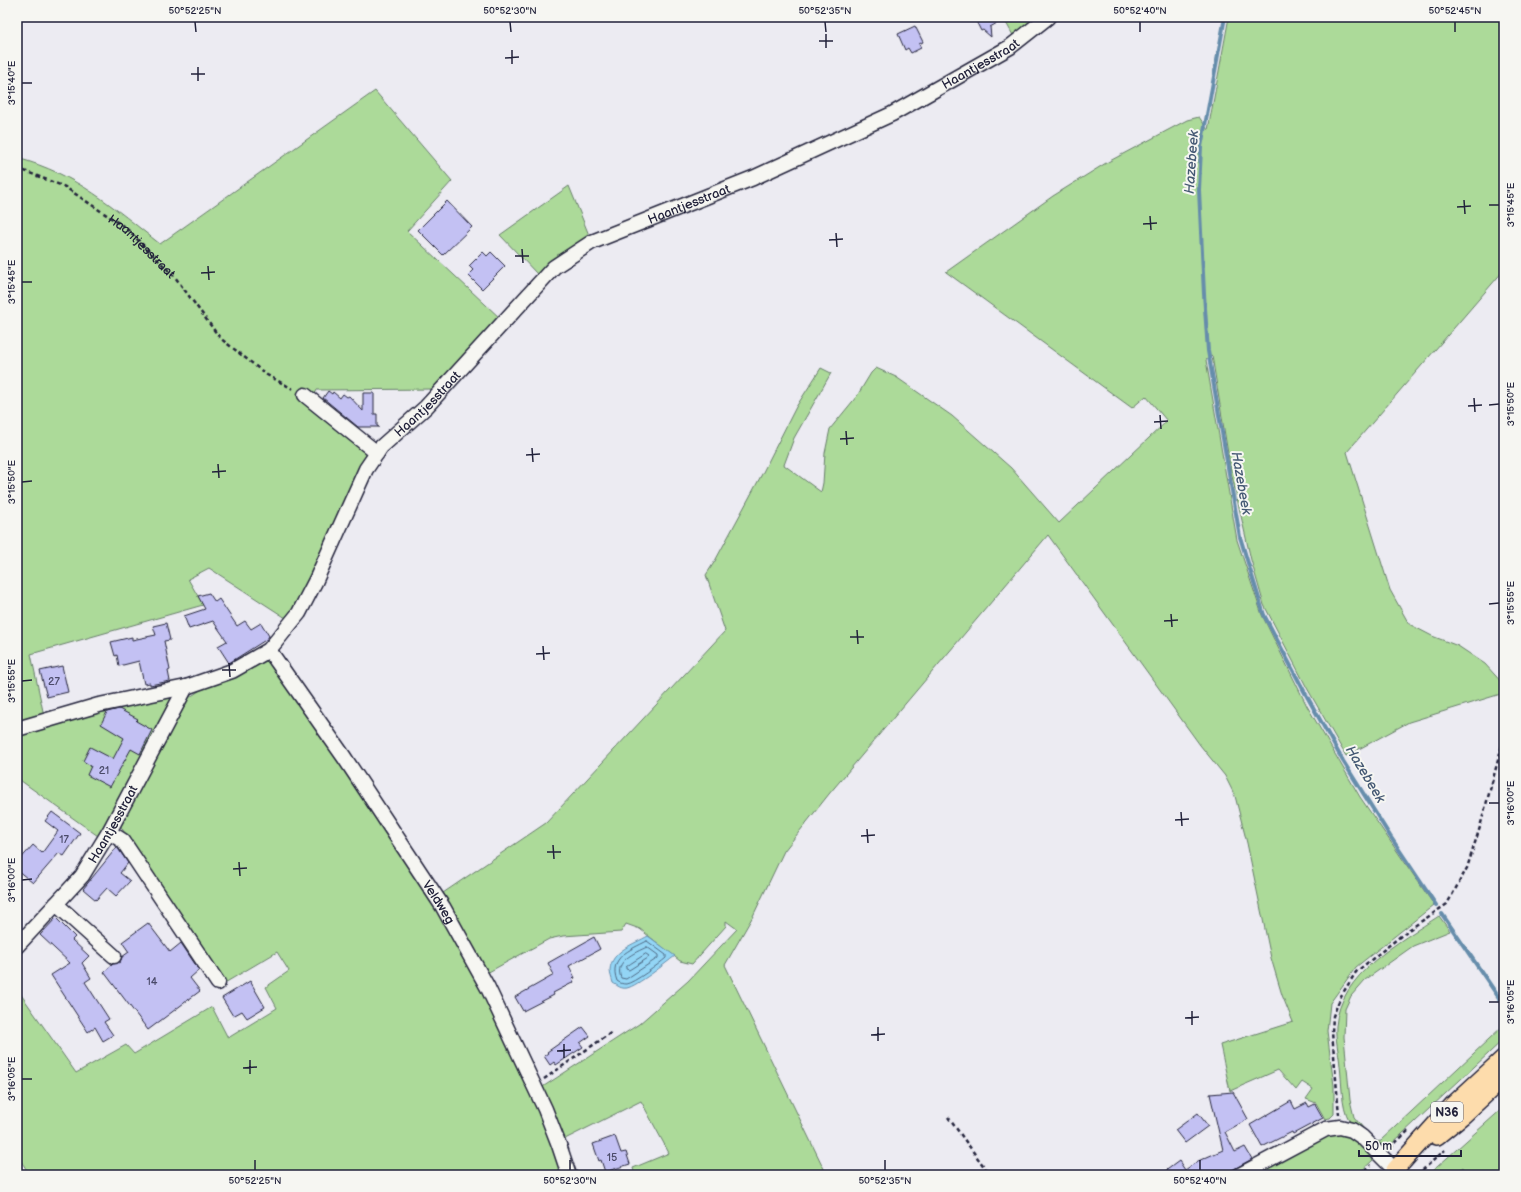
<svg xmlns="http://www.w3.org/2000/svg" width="1521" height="1192" font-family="'Balsamiq Sans',sans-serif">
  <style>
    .green { fill: #acda99; stroke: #677e6a }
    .water { fill: #93d5f5; stroke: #668dab }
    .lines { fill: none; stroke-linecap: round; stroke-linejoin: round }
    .shore { stroke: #4f6a85; stroke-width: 1 }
    .stream { stroke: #668dab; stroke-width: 4 }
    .building { fill: #c3c1f3; stroke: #22223b }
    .minor-casing { stroke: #22223b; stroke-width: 17 }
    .major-casing { stroke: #22223b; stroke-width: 20 }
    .path { stroke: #22223b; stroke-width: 2.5; stroke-dasharray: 4 3; stroke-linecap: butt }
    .minor { stroke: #f6f6f2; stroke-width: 14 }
    .major { stroke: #fddcac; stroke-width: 17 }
    .ticks { fill: none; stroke: #22223b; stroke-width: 1.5 }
    .labels { text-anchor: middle; stroke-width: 4; stroke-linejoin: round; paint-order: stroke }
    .number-label { font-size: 11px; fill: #4a4a69 }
    .shield { fill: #f6f6f2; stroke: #626272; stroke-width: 1 }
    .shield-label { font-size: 12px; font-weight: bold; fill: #22223b }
    .street-label { font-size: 13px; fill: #22223b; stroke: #f6f6f2 }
    .water-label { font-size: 14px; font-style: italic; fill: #445873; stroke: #f6f6f2 }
    .neatline { fill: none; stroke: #22223b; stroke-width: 1.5 }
    .ticks-label { font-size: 10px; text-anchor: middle; fill: #22223b }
  </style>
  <rect width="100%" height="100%" fill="#ecebf2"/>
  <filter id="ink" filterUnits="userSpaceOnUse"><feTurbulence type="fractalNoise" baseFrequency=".025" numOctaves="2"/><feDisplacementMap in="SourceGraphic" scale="8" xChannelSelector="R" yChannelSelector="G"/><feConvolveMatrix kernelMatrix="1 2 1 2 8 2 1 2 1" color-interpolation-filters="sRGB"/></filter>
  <g filter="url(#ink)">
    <g class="green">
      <path d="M 1003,17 L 1043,17 L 1015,39 Z"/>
      <path d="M 1229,17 L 1504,17 L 1504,270 L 1347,452 L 1390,590 L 1409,624 L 1432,636 L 1458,646 L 1485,664 L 1504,685 L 1504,693 L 1409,722 L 1346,756 L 1307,688 L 1264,605 L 1251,560 L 1231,472 L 1212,356 L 1206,360 L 1237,540 L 1262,615 L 1307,706 L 1360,797 L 1434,905 L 1356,967 L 1330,1003 L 1327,1031 L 1334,1086 L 1334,1114 L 1330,1118 L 1325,1119 L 1316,1103 L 1306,1099 L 1313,1089 L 1302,1082 L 1296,1090 L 1278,1070 L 1230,1091 L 1220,1045 L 1293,1022 L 1282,995 L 1271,958 L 1247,843 L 1235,796 L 1225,776 L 1200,745 L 1048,535 L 829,794 L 784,851 L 753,916 L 725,965 L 827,1175 L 635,1175 L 633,1168 L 669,1153 L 641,1101 L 561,1141 L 541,1088 L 639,1024 L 688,981 L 737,929 L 726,921 L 726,926 L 692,964 L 680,961 L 640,929 L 626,924 L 621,932 L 563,936 L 549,939 L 485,974 L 440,895 L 546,823 L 725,631 L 706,575 L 715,561 L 762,474 L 796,407 L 821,368 L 831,373 L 794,438 L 784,465 L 821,492 L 823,483 L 825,453 L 830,429 L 857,396 L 871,373 L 876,368 L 896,377 L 952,416 L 1011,468 L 1059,523 L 1167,421 L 1146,396 L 1132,408 L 946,272 L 1053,196 L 1106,163 L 1187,120 L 1199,117 L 1208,130 Z"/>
      <path d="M 375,91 L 452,181 L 407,231 L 501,319 L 436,389 L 317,390 L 310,403 L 370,454 L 297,609 L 289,620 L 209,568 L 188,579 L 203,605 L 31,654 L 44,716 L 17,726 L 17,158 C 77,174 113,207 160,244 Z"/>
      <path d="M 569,186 L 591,240 L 538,275 L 500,235 Z"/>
      <path d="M 263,660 L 267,661 L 275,665 L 413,868 L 465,957 L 533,1092 L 565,1175 L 30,1175 L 17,1155 L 17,989 L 76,1073 L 126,1045 L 134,1054 L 212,1007 L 228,1038 L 277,1008 L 266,987 L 289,971 L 277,952 L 223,984 L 119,824 L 176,713 L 190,697 L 202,689 L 243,672 Z"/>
      <path d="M 173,695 L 173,699 L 98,836 L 17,778 L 17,732 L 80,714 Z"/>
      <path d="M 1439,916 L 1450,931 L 1413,946 L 1365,980 L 1351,996 L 1345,1009 L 1344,1037 L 1350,1100 L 1354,1117 L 1374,1141 L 1381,1140 L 1504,1025 L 1504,1039 L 1386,1149 L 1380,1149 C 1374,1143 1351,1125 1349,1120 C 1341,1106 1342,1081 1340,1066 C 1339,1053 1335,1039 1336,1026 C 1340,974 1399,942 1439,916 Z"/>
      <path d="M 1504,1107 L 1504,1174 L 1467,1175 L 1463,1167 L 1453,1175 L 1428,1175 Z"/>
      <path d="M 1340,1133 C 1356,1137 1367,1145 1373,1160 L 1357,1175 L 1252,1175 L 1329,1135 Z"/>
    </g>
    <path class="water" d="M 648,936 L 675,956 C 666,963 637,986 627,988 C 621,989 618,986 613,983 C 612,979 610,974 610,970 C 611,951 634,944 648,936 Z"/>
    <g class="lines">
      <g class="shore">
        <path d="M 647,941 L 666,955 L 666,958 C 659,964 634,983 626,984 C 622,984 620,983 617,981 C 608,957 630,950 647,941 Z"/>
        <path d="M 647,947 L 658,955 L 658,958 L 626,979 L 621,978 C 614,961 634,953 647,947 Z"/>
        <path d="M 646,954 L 649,956 L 648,958 L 629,970 L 626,969 L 626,967 L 630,964 Z"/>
      </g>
      <g class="stream">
        <path d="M 1225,17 L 1201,147 L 1199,190 L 1204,294 L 1208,351 L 1240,537 L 1264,615 L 1304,691 L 1343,761 L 1390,836 L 1436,905"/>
        <path d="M 1442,914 L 1504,1005"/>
      </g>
    </g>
    <g class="building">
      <path d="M 974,17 L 1008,17 L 990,27 L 991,37 L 983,30 L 981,31 Z"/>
      <path d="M 915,26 L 923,42 L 919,44 L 921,48 L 911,53 L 908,48 L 905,50 L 898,34 Z"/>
      <path d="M 447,201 L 472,227 L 443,255 L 418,230 Z"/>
      <path d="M 483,252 L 487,256 L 491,252 L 505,266 L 482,289 L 468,275 L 473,270 L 469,266 Z"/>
      <path d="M 328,391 L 332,394 L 333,392 L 340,398 L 343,394 L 347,397 L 349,396 L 363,411 L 363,393 L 374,393 L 374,414 L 377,414 L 377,426 L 379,427 L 358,427 L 323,398 Z"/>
      <path d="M 209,593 L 215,602 L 219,599 L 237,626 L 245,621 L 251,629 L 261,623 L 269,636 L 267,639 L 229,663 L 218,646 L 227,641 L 213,621 L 189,629 L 184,616 L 205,609 L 198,596 Z"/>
      <path d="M 166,623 L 170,640 L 164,641 L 170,670 L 168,671 L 170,681 L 150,685 L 150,683 L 144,684 L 139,661 L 119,666 L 117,655 L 115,656 L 111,642 L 132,637 L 132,640 L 156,635 L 153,626 Z"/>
      <path d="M 62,666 L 68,692 L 47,697 L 40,671 Z"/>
      <path d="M 119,709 L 138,719 L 136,721 L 152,730 L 140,754 L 131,749 L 110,787 L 87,775 L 91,766 L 83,761 L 90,747 L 113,759 L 124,738 L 101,724 L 107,712 Z"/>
      <path d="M 52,812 L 80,833 L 64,856 L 59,853 L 33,883 L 17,870 L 17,863 L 33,845 L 42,853 L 58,831 L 45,821 Z"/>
      <path d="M 117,847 L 128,863 L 120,873 L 130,881 L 116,896 L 107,888 L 96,900 L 83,889 Z"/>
      <path d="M 56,918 L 75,937 L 72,940 L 89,956 L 82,963 L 91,978 L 85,982 L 109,1019 L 104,1022 L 113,1035 L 103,1041 L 95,1027 L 88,1032 L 51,975 L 70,963 L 40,935 Z"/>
      <path d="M 148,923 L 170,952 L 181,943 L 199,970 L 190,978 L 200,991 L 148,1030 L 104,972 L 113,964 L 120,962 L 122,957 L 129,952 L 122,942 Z"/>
      <path d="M 594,937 L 600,949 L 569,966 L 575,978 L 572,979 L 574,982 L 553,993 L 554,995 L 523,1011 L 515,997 L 554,975 L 548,963 Z"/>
      <path d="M 250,981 L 265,1007 L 247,1018 L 242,1011 L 233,1016 L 222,998 Z"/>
      <path d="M 583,1027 L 590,1036 L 580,1043 L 583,1047 L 556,1065 L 554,1062 L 550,1065 L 544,1056 L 548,1053 L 547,1052 Z"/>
      <path d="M 1233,1092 L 1248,1119 L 1225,1132 L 1235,1152 L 1245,1147 L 1252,1159 L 1223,1175 L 1160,1175 L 1179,1161 L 1185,1170 L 1198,1161 L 1223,1150 L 1210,1094 Z"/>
      <path d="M 1291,1101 L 1295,1109 L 1307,1103 L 1309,1107 L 1315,1104 L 1323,1118 L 1293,1134 L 1292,1132 L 1262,1147 L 1250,1125 Z"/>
      <path d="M 1198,1113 L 1208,1126 L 1185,1143 L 1175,1130 Z"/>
      <path d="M 615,1136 L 621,1153 L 626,1152 L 630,1164 L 605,1172 L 601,1160 L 599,1161 L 593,1144 Z"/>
    </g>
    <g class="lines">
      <defs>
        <g id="minor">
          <path d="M 305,395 L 377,453"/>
          <path id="s2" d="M 269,650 L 344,757 L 443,907 L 488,988 L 545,1109 L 559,1145 L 569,1175"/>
          <path id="s3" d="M 17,729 L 99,705 L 186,687 L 232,671 L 269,650 L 299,613 L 316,580 L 366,469 L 381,447 L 426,407 L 554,267 L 592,242 L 753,178 L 892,114 L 1010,47 L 1048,17"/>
          <path d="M 109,832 L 123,841 L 218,983"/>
          <path d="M 56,904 L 114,956"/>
          <path id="s4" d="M 17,946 L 82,876 L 109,832 L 186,687"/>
          <path d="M 1240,1175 L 1326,1129 L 1340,1127 L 1352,1130 L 1362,1137 L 1400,1175"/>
        </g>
        <g id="major">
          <path d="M 1437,1136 L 1463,1115 L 1504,1077"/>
          <path d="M 1395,1170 L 1454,1104 L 1504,1058"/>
        </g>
      </defs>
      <use href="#minor" class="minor-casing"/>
      <use href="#major" class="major-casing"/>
      <g class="path">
        <path id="s1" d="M 17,168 L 65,187 L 126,228 L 175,277 L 220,338 L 267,375 L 293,389"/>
        <path d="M 544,1079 L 612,1032"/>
        <path d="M 1339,1115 L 1332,1032 L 1333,1016 L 1341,996 L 1356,972 L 1407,931 L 1447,904 L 1467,868 L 1480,827 L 1504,738"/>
        <path d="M 948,1117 L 990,1175"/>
        <path d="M 1390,1148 L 1408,1131"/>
        <path d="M 1360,1175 L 1371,1165"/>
        <path d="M 1417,1175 L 1445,1150"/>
      </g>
      <use href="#minor" class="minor"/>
      <use href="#major" class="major"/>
    </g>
  </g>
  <path class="ticks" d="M 195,22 L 196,32M 510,22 L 511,32M 825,22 L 826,32M 1140,22 L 1140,32M 1455,22 L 1455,32M 826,34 L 826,48M 819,41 L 833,41M 512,50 L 512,64M 505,58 L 519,57M 198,67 L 198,81M 191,74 L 205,74M 22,83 L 32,83M 1464,200 L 1465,214M 1489,205 L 1499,205M 1457,207 L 1471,206M 1150,216 L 1151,230M 1143,224 L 1157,223M 836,233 L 837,247M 829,240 L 843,239M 522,249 L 523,263M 515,256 L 529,256M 208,266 L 209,280M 201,273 L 215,272M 22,282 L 32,282M 1474,398 L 1475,412M 1489,405 L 1499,404M 1468,406 L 1482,405M 1160,415 L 1161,429M 1154,422 L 1168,421M 846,431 L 847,445M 840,439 L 854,438M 532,448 L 533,462M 526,455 L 540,454M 218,464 L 219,478M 212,472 L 226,471M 22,482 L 32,481M 1489,604 L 1499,603M 1171,614 L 1172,627M 1164,621 L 1178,620M 857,630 L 858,644M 850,637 L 864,637M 543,646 L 544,660M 536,654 L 550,653M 229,663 L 230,677M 222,670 L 236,670M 22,681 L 32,680M 1489,803 L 1499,803M 1181,812 L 1182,826M 1175,820 L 1189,819M 867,829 L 868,843M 861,836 L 875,835M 553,845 L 554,859M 547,852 L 561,852M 239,862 L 240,876M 233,869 L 247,868M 22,880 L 32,879M 1489,1002 L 1499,1002M 1192,1011 L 1192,1025M 1185,1018 L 1199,1017M 878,1027 L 878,1041M 871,1035 L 885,1034M 564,1044 L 564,1058M 557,1051 L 571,1050M 250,1060 L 250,1074M 243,1068 L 257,1067M 22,1079 L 32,1079M 255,1160 L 255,1170M 570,1160 L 570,1170M 885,1160 L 885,1170M 1200,1160 L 1200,1170"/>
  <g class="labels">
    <g class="number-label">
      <text x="54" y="685">27</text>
      <text x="104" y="774">21</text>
      <text x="64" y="843">17</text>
      <text x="152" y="985">14</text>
      <text x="612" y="1161">15</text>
    </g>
    <rect class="shield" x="1431" y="1102" width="32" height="20" rx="3"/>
    <g class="shield-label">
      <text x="1447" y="1116">N36</text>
    </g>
    <g class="street-label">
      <text dy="5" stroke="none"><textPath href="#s3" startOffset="1222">Haantjesstraat</textPath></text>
      <text dy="5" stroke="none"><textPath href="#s3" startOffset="898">Haantjesstraat</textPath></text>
      <text dy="5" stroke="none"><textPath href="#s1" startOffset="149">Haantjesstraat</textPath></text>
      <text dy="5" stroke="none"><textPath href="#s3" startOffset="562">Haantjesstraat</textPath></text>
      <text dy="5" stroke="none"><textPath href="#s4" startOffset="156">Haantjesstraat</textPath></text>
      <text dy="5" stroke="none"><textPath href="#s2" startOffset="304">Veldweg</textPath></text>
    </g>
    <g class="water-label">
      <text transform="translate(1191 162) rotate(-86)" y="5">Hazebeek</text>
      <text transform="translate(1242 483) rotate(80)" y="5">Hazebeek</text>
      <text transform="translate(1366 774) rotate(59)" y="5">Hazebeek</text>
    </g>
  </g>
  <rect width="1521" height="1192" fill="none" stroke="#f6f6f2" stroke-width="44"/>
  <path d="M1359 1150v6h102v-6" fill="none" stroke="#22223b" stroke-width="2"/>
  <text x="1365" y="1150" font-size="12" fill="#22223b" stroke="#f6f6f2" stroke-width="3" paint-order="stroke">50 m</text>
  <rect x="22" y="22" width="1477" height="1148" class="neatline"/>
  <g class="ticks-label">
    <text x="195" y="14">50°52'25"N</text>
    <text x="510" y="14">50°52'30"N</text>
    <text x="825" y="14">50°52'35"N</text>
    <text x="1140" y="14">50°52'40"N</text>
    <text x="1455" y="14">50°52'45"N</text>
    <text transform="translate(11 83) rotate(-90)" y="4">3°15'40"E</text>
    <text transform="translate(1510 205) rotate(-90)" y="4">3°15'45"E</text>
    <text transform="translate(11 282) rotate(-90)" y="4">3°15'45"E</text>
    <text transform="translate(1510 404) rotate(-90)" y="4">3°15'50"E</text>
    <text transform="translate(11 482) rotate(-90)" y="4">3°15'50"E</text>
    <text transform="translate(1510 603) rotate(-90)" y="4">3°15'55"E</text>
    <text transform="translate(11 681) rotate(-90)" y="4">3°15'55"E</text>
    <text transform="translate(1510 803) rotate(-90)" y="4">3°16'00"E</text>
    <text transform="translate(11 880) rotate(-90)" y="4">3°16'00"E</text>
    <text transform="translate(1510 1002) rotate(-90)" y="4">3°16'05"E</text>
    <text transform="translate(11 1079) rotate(-90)" y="4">3°16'05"E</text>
    <text x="255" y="1184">50°52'25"N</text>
    <text x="570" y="1184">50°52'30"N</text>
    <text x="885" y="1184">50°52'35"N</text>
    <text x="1200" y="1184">50°52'40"N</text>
  </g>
</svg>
